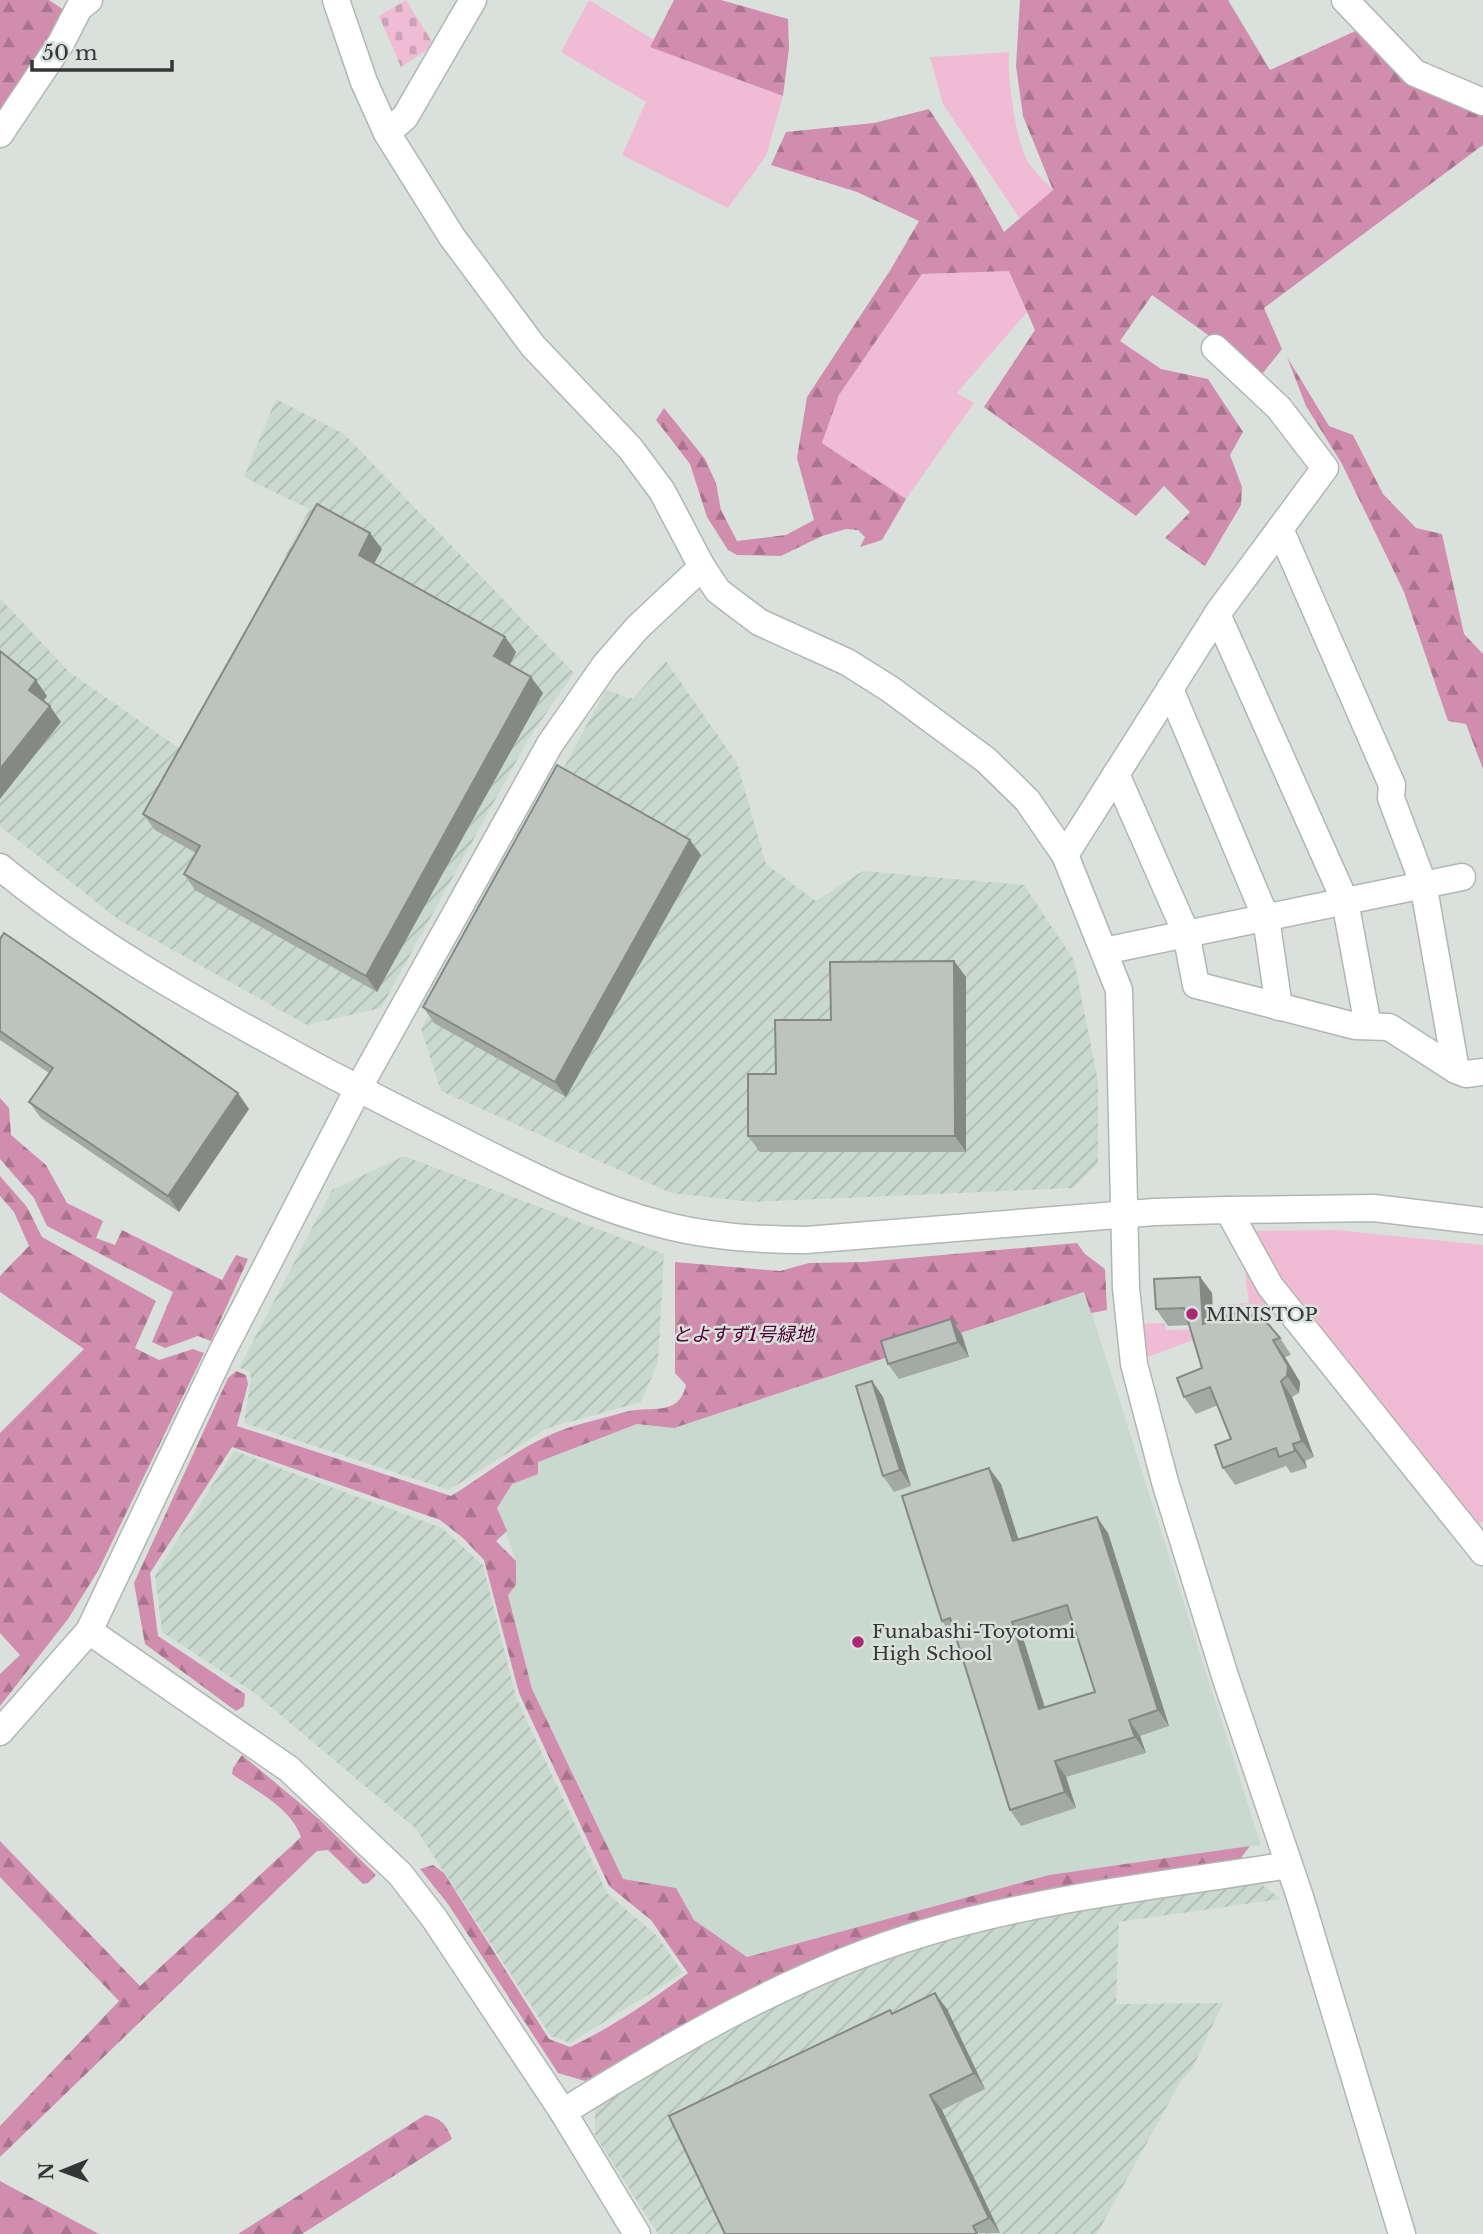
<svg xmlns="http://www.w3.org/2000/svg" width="1483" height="2234" font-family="'Libre Baskerville','Noto Sans JP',serif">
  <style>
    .built { fill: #cad9cf }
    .industrial { fill: url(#industrial-furrows) }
    .grass { fill: #f0bcd3 }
    .forest { fill: url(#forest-firs) }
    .cemetery { fill: url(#cemetery-stones) }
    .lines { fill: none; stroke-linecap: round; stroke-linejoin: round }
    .minor-casing { stroke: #b0b7b2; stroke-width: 29 }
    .minor { stroke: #fff; stroke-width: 26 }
    .wall { fill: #a3a9a4; fill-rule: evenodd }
    .shaded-wall { fill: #848986 }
    .building { fill: #bdc4bf; stroke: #848986; stroke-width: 2; fill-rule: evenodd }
    .poi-dot { fill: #aa2874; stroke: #dae1dc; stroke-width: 2.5 }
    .labels { text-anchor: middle; stroke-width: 5; stroke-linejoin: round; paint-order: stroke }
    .poi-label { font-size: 19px; fill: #343735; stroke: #dae1dc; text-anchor: start }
    .park-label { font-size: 19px; font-style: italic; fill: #530234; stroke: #dae1dc }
  </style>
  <defs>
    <pattern id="industrial-furrows" width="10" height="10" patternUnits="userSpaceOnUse" patternTransform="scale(1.75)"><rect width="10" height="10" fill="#cad9cf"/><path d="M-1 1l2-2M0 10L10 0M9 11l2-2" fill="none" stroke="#aebbb2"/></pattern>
    <pattern id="forest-firs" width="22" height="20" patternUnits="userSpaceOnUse" patternTransform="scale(1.75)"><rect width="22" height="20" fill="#d08dad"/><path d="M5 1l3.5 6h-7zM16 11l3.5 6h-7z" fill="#aa748e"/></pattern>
    <pattern id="cemetery-stones" width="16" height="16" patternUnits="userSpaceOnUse" patternTransform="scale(1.75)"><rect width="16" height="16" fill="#f0bcd3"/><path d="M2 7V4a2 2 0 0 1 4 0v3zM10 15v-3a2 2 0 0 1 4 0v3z" fill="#cea2b6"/></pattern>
  </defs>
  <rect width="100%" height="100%" fill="#dae1dc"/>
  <path class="built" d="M 1085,1292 L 1261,1845 L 1049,1875 L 747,1957 L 694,1920 L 676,1888 L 623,1880 L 532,1689 L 508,1595 L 516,1585 L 516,1561 L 497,1508 L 501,1497 L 512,1483 L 537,1474 L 537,1462 L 637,1424 L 674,1428 Z"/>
  <g class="industrial">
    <path d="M 276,399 L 344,434 L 574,673 L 529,738 L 381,1008 L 307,1025 L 119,920 L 0,826 L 0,598 L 69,672 L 186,753 L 309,509 L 244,477 Z"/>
    <path d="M 666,661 L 737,763 L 766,864 L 816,901 L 863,871 L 1024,885 L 1074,960 L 1098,1081 L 1098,1163 L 1073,1188 L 752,1202 L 671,1193 L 441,1091 L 421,1029 L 606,690 L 633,699 Z"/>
    <path d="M 404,1156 L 664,1254 L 658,1363 L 641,1402 L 548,1428 L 449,1490 L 244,1423 L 251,1378 L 249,1371 L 239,1368 L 332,1190 Z"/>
    <path d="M 234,1451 L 442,1528 L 483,1565 L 516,1697 L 607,1893 L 657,1936 L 683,1973 L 570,2043 L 551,2036 L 416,1829 L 253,1692 L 162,1632 L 155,1575 Z"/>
    <path d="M 1257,1881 L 1281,1899 L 1119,1922 L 1116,2004 L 1223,2003 L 1192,2069 L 1180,2082 L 1097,2234 L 658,2234 L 595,2135 L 595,2102 L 723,2029 L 843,1974 L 925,1943 L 1001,1921 Z"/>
  </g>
  <g class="grass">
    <path d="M 589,0 L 654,40 L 651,47 L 783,96 L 766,156 L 728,208 L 622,155 L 646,102 L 561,52 Z"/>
    <path d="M 1009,52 C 1007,76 1016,146 1030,165 C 1037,174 1046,182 1053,190 L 1020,219 L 943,104 L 930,57 Z"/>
    <path d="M 1009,271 L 1027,312 L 957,393 L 974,403 L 906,499 L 822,443 L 839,395 L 922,274 Z"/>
    <path d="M 1337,1230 L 1483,1245 L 1483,1521 L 1473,1528 L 1278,1282 L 1250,1231 Z"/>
    <path d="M 1244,1266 L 1275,1309 L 1145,1358 L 1142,1324 L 1165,1323 L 1166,1330 L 1217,1329 L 1218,1305 L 1249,1303 Z"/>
  </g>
  <g class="forest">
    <path d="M 0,0 L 49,0 L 64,10 L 0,127 Z"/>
    <path d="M 674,0 L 721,0 L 788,19 L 789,48 L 783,96 L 650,47 Z"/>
    <path d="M 1020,0 L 1228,0 L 1270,70 L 1362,28 L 1483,108 L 1483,145 L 1264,308 L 1282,349 L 1259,378 L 1222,345 L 1152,295 L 1120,341 L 1161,369 L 1208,379 L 1243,432 L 1230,455 L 1242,487 L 1241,505 L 1205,566 L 1165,538 L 1190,512 L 1164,486 L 1136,516 L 984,407 L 1035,330 L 1009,271 L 922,274 L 839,395 L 822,443 L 906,499 L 882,540 L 860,547 L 865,537 L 858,530 L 846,529 L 822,536 L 781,556 L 737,555 L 728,550 L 707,517 L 690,464 L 656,420 L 664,408 L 705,459 L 716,483 L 721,510 L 737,541 L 786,535 L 814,520 L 797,458 L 807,397 L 891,269 L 919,221 L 857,192 L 771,165 L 786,132 L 874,123 L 929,109 L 974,178 L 1004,232 L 1053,190 L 1023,116 L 1016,66 Z"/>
    <path d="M 1287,357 L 1329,426 L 1353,435 L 1383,494 L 1416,528 L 1442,534 L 1464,634 L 1483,654 L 1483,769 L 1466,724 L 1448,721 L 1404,592 L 1342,464 L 1306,406 Z"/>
    <path d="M 0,1098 L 9,1108 L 11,1135 L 46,1165 L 67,1203 L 103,1221 L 96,1238 L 115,1245 L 122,1230 L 222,1280 L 236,1255 L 248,1259 L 211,1341 L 198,1336 L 165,1348 L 152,1342 L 173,1292 L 47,1226 L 34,1198 L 0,1159 Z"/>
    <path d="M 0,1176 L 27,1207 L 42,1237 L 156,1301 L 135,1348 L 159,1360 L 193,1349 L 204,1353 L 98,1571 L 68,1619 L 0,1706 L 0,1674 L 20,1655 L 0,1633 L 0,1433 L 84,1349 L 0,1292 L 0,1276 L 29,1246 L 14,1212 L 0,1196 Z"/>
    <path d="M 1077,1243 L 1085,1254 L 1105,1269 L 1107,1310 L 1091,1313 L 1084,1292 L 674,1428 L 637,1424 L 538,1462 L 538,1474 L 512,1484 L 497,1508 L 507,1531 L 496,1541 L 516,1561 L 516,1585 L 508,1595 L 532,1689 L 623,1879 L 676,1888 L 694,1920 L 747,1957 L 1049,1875 L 1250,1846 L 1240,1859 L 1054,1889 L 776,1981 L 708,2010 L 585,2081 L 558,2073 L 448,1904 L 420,1869 L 433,1865 L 444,1873 L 549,2039 L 570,2047 C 613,2027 650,2001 688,1973 L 651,1920 L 609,1886 L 519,1693 L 484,1560 L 463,1538 L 440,1520 L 232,1447 L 150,1573 L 158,1636 L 245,1694 L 244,1706 L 236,1711 L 145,1644 L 134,1583 L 228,1378 L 236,1371 L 246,1375 L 248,1384 L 237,1426 L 451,1496 C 484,1476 517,1449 552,1434 C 575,1424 601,1419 625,1412 C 649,1405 679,1418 686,1385 L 675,1373 L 675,1262 L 780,1271 L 809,1263 L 864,1262 Z"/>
    <path d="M 242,1755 L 319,1819 L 376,1875 L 368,1883 L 363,1884 L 328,1850 L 317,1851 L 0,2157 L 0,2126 L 119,2001 L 0,1877 L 0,1841 L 140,1986 L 301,1837 C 291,1808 256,1791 232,1774 L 233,1768 Z"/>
    <path d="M 425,2115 C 441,2118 446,2124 452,2139 L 302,2234 L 238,2234 Z"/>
    <path d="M 0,2181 L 99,2234 L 0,2234 Z"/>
  </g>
  <path class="cemetery" d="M 406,0 L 434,45 L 401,67 L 379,16 Z"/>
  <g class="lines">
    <defs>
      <g id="minor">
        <path d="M 336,0 L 364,82 L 387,133 L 452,237 L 533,346 L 630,448 L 662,491 L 702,567 L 718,591 L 759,622 L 847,662 L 890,689 L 986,760 L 1027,800 L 1065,855 L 1119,990 L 1126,1288 L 1134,1364 L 1165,1482 L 1225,1676 L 1300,1897 L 1402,2234"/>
        <path d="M 1345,0 L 1415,73 L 1483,102"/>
        <path d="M 387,133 L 405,117 L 473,0"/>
        <path d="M 0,134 L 61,43 L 79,8 L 89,0"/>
        <path d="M 1280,529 L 1392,785 L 1391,798 L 1423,883 L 1456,1070"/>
        <path d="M 1217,614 L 1345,901 L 1368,1026"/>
        <path d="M 1170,689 L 1266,918 L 1279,1007"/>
        <path d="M 1116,774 L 1186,933 L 1196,985 L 1355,1026 L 1389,1027 L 1456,1070 L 1466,1074 L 1483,1072"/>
        <path d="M 1065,855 L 1220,610 L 1325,468 L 1279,408 L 1215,348"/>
        <path d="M 0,867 C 96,946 200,1003 308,1062 C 360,1090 412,1116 464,1142 C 529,1175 592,1207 664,1225 C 710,1237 759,1240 806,1240 L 1154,1212 L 1228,1210 L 1374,1208 L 1483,1221"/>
        <path d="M 1104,951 L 1462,877"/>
        <path d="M 1228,1210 L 1270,1286 L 1483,1552"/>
        <path d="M 89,1631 L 289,1769 L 400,1874 L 434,1918 L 563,2112 L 637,2234"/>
        <path d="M 0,1732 L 89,1631 L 221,1354 L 358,1089 L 550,744 L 605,665 L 637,628 L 702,567"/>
        <path d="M 563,2112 C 677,2041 794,1972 924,1933 C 1044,1897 1166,1885 1289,1865"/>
      </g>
    </defs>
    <use href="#minor" class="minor-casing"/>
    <use href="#minor" class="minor"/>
  </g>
  <g class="wall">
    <path d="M 382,549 L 374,563 L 505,637 L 516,652 L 510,665 L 543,693 L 377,992 L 195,890 L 184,874 L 196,853 L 155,830 L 143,814 Z"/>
    <path d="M 701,855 L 566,1097 L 434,1023 L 423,1007 Z"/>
    <path d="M 0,939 L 249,1109 L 179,1212 L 41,1118 L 29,1102 L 49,1073 L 0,1040 Z"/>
    <path d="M 954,961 L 966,977 L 966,1152 L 760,1152 L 748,1136 L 776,1074 L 831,1020 Z"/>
    <path d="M 1200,1277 L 1212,1293 L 1213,1320 L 1280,1338 L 1291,1355 L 1285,1357 L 1300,1382 L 1299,1393 L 1292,1397 L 1314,1457 L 1305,1461 L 1307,1468 L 1291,1473 L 1286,1466 L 1235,1485 L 1223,1468 L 1231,1439 L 1218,1405 L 1196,1414 L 1184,1397 L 1202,1368 L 1189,1325 L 1168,1326 L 1156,1309 Z"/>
    <path d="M 951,1319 L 962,1335 L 969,1357 L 899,1379 L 888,1364 Z"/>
    <path d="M 872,1381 L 883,1397 L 911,1486 L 894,1492 L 883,1476 Z"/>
    <path d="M 1001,1484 L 1018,1540 L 1108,1533 L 1169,1726 L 1140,1736 L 1146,1753 L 1066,1777 L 1076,1808 L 1021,1826 L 1010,1810 L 956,1636 L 953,1637 L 942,1621 ZM 1073,1622 L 1095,1692 L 1045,1707 L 1023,1638 Z"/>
    <path d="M 947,2009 L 985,2089 L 942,2110 L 1000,2233 L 725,2234 L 890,2010 L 893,2014 Z"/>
  </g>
  <g class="shaded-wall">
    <path d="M 370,533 L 382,549 L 370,571 L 359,555 Z"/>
    <path d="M 505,637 L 516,652 L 506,672 L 494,656 Z"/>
    <path d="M 531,677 L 543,693 L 377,992 L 366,976 Z"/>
    <path d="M 36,680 L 47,696 L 40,706 L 29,690 Z"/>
    <path d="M 50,706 L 61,722 L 0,799 L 0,769 Z"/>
    <path d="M 690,840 L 701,855 L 566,1097 L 555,1082 Z"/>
    <path d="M 954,961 L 966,977 L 966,1152 L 955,1136 Z"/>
    <path d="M 238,1093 L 249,1109 L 179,1212 L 168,1196 Z"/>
    <path d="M 1200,1277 L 1212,1293 L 1214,1340 L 1203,1324 Z"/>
    <path d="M 951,1319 L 962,1335 L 969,1357 L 958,1342 Z"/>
    <path d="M 1273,1340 L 1285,1357 L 1300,1382 L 1299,1393 L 1287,1376 Z"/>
    <path d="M 872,1381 L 883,1397 L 911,1486 L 900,1470 Z"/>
    <path d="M 1281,1381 L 1292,1397 L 1314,1457 L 1302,1441 Z"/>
    <path d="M 1293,1444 L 1305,1461 L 1307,1468 L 1295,1451 Z"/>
    <path d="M 989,1468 L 1001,1484 L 1024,1557 L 1013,1541 Z"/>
    <path d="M 1097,1517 L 1108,1533 L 1169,1726 L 1158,1710 Z"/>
    <path d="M 1012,1622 L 1023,1638 L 1050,1725 L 1039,1709 Z"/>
    <path d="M 1129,1720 L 1140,1736 L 1146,1753 L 1135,1737 Z"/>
    <path d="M 1055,1761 L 1066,1777 L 1076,1808 L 1065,1792 Z"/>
    <path d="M 935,1993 L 947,2009 L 985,2089 L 974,2073 Z"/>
    <path d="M 930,2095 L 942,2110 L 1000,2233 L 989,2218 Z"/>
  </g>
  <g class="building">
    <path d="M 317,504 L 370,533 L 359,555 L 505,637 L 494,656 L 531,677 L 366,976 L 184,874 L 200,846 L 143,814 Z"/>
    <path d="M 0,651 L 36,680 L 29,690 L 50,706 L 0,769 Z"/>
    <path d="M 557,765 L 690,840 L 555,1082 L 423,1007 Z"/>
    <path d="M 4,933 L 238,1093 L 168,1196 L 29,1102 L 53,1068 L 0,1031 L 0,939 Z"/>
    <path d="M 954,961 L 955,1136 L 748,1136 L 748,1074 L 776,1074 L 775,1020 L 831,1020 L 830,962 Z"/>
    <path d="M 1200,1277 L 1203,1324 L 1236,1313 L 1255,1316 L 1269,1325 L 1280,1338 L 1273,1340 L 1288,1366 L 1287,1376 L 1281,1381 L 1302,1441 L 1293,1444 L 1295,1451 L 1279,1457 L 1276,1448 L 1223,1468 L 1215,1445 L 1231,1439 L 1210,1387 L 1184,1397 L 1177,1378 L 1202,1368 L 1184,1308 L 1156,1309 L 1154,1279 Z"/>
    <path d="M 951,1319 L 958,1342 L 888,1364 L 881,1341 Z"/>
    <path d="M 872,1381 L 900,1470 L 883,1476 L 856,1386 Z"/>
    <path d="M 989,1468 L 1013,1541 L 1097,1517 L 1158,1710 L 1129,1720 L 1135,1737 L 1055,1761 L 1065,1792 L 1010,1810 L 950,1618 L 942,1621 L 902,1496 ZM 1067,1605 L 1095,1692 L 1039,1709 L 1012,1622 Z"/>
    <path d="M 935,1993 L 974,2073 L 930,2095 L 989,2218 L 973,2226 L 977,2234 L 725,2234 L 669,2116 L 890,2010 L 892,2014 Z"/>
  </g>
  <g class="poi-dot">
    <circle cx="1192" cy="1314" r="7"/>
    <circle cx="858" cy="1642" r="7"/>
  </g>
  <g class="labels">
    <g class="poi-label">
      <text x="1206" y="1321">MINISTOP</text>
      <text x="872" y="1638">Funabashi-Toyotomi<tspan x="872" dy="22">High School</tspan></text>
    </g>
    <g class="park-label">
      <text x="743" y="1341">とよすず1号緑地</text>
    </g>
  </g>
  <g transform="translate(63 2171) rotate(269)" stroke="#dae1dc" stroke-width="5" paint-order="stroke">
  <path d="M0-5L12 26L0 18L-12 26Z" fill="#343735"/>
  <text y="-10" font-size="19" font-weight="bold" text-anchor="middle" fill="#343735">N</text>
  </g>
  <path d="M32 60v10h140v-10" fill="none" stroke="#343735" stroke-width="3.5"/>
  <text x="42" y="60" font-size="21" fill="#343735" stroke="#dae1dc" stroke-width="5" paint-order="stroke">50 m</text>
</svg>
